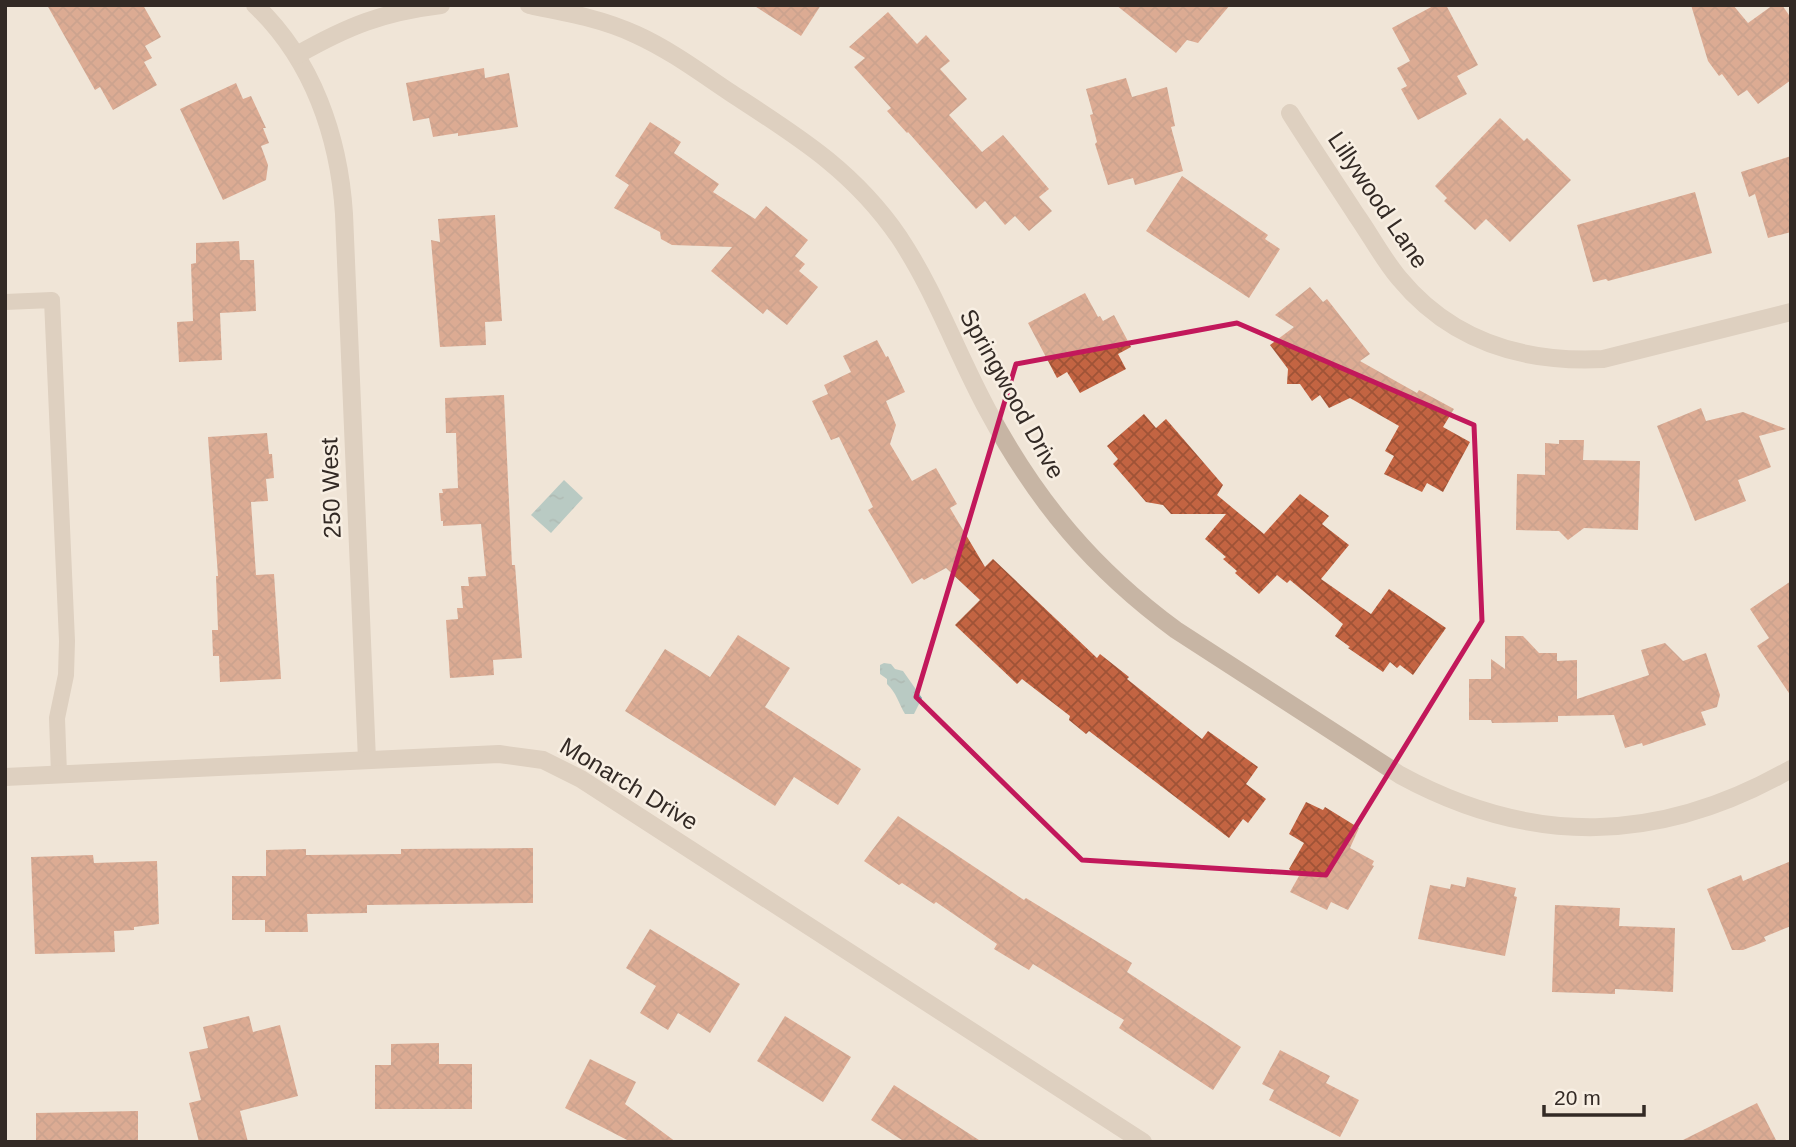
<svg xmlns="http://www.w3.org/2000/svg" width="1796" height="1147" font-family="Arial,sans-serif">
  <style>
    .water { fill: url(#water-ripples) }
    .building { fill: url(#building-cross-hatch) }
    .lines { fill: none; stroke-linecap: round; stroke-linejoin: round }
    .lane { stroke: #c7b5a4; stroke-width: 16 }
    .street { stroke: #c7b5a4; stroke-width: 18 }
    .marked { fill: none; stroke: #c2185b; stroke-width: 5; stroke-linejoin: round }
    .labels { text-anchor: middle; stroke-width: 5; stroke-linejoin: round; paint-order: stroke }
    .street-label { font-size: 24px; fill: #332a25; stroke: #f8efe3 }
  </style>
  <defs>
    <pattern id="water-ripples" width="26" height="14" patternUnits="userSpaceOnUse" patternTransform="scale(1.75)"><rect width="26" height="14" fill="#77a9ac"/><path d="M2 4q2-2 4 0t4 0M15 11q2-2 4 0t4 0" fill="none" stroke="#628a8c"/></pattern>
    <pattern id="building-cross-hatch" width="8" height="8" patternUnits="userSpaceOnUse" patternTransform="scale(1.75)"><rect width="8" height="8" fill="#c36442"/><path d="M0 0l8 8M0 8l8-8" fill="none" stroke="#9f5337"/></pattern>
  </defs>
  <rect width="100%" height="100%" fill="#f0e5d7"/>
  <g class="water">
    <path d="M 564,480 L 583,498 L 551,533 L 531,515 Z"/>
    <path d="M 884,663 L 891,664 L 895,669 L 903,671 L 922,698 L 914,714 L 905,714 C 899,704 896,692 887,684 L 887,679 L 880,674 L 880,665 Z"/>
  </g>
  <g class="building">
    <path d="M 47,5 L 143,5 L 161,37 L 145,46 L 152,58 L 144,62 L 157,85 L 113,110 L 100,87 L 95,90 Z"/>
    <path d="M 753,5 L 821,5 L 801,36 Z"/>
    <path d="M 1116,5 L 1230,5 L 1198,43 L 1187,40 L 1176,53 Z"/>
    <path d="M 1435,5 L 1446,5 L 1478,65 L 1457,76 L 1467,94 L 1418,120 L 1401,89 L 1407,86 L 1397,68 L 1410,61 L 1392,28 Z"/>
    <path d="M 1691,5 L 1733,5 L 1748,23 L 1773,5 L 1782,5 L 1791,18 L 1791,80 L 1758,104 L 1747,90 L 1738,96 L 1722,74 L 1719,76 L 1708,61 Z"/>
    <path d="M 888,12 L 917,44 L 926,35 L 950,61 L 940,69 L 967,99 L 949,115 L 982,152 L 1003,135 L 1049,189 L 1039,197 L 1052,211 L 1029,231 L 1015,216 L 1005,225 L 985,201 L 976,209 L 908,132 L 907,133 L 887,111 L 891,108 L 854,67 L 865,58 L 849,47 Z"/>
    <path d="M 484,68 L 485,78 L 509,73 L 518,127 L 458,136 L 458,133 L 433,137 L 429,118 L 413,121 L 406,83 Z"/>
    <path d="M 1126,78 L 1132,97 L 1167,87 L 1175,126 L 1171,127 L 1183,171 L 1135,185 L 1133,178 L 1108,185 L 1095,144 L 1097,142 L 1090,115 L 1093,114 L 1086,89 Z"/>
    <path d="M 236,83 L 243,99 L 251,96 L 266,128 L 263,128 L 269,143 L 261,146 L 268,165 L 266,180 L 223,200 L 180,109 Z"/>
    <path d="M 1500,118 L 1524,141 L 1527,138 L 1571,180 L 1510,242 L 1486,219 L 1475,230 L 1444,201 L 1447,198 L 1435,186 Z"/>
    <path d="M 650,122 L 681,142 L 674,153 L 719,184 L 713,192 L 755,219 L 766,206 L 808,240 L 795,256 L 805,264 L 799,271 L 818,287 L 787,325 L 767,309 L 763,314 L 711,271 L 732,247 L 672,245 L 661,239 L 660,232 L 614,208 L 629,185 L 615,176 Z"/>
    <path d="M 1791,156 L 1791,232 L 1768,238 L 1755,194 L 1749,197 L 1741,172 Z"/>
    <path d="M 1182,176 L 1268,235 L 1265,239 L 1280,249 L 1249,298 L 1146,231 Z"/>
    <path d="M 1695,192 L 1712,253 L 1608,281 L 1606,279 L 1593,282 L 1577,225 Z"/>
    <path d="M 495,215 L 502,321 L 485,322 L 486,345 L 440,347 L 431,240 L 440,242 L 438,219 Z"/>
    <path d="M 239,241 L 240,260 L 254,260 L 256,311 L 220,313 L 222,360 L 179,362 L 177,322 L 193,321 L 191,264 L 196,263 L 196,243 Z"/>
    <path d="M 1310,287 L 1323,302 L 1327,299 L 1370,354 L 1360,361 L 1417,393 L 1419,390 L 1454,409 L 1443,427 L 1470,442 L 1443,492 L 1427,483 L 1422,492 L 1384,474 L 1394,456 L 1385,451 L 1399,426 L 1350,398 L 1329,408 L 1320,395 L 1312,401 L 1300,384 L 1287,384 L 1288,369 L 1270,345 L 1294,327 L 1275,315 Z"/>
    <path d="M 1085,293 L 1098,317 L 1100,316 L 1103,321 L 1114,315 L 1131,347 L 1118,354 L 1126,369 L 1080,393 L 1067,372 L 1057,378 L 1028,323 Z"/>
    <path d="M 877,340 L 886,357 L 888,356 L 905,392 L 886,401 L 896,425 L 890,444 L 912,481 L 936,468 L 957,504 L 950,508 L 985,567 L 993,559 L 1097,658 L 1100,654 L 1129,677 L 1127,679 L 1202,739 L 1208,731 L 1258,767 L 1246,784 L 1266,799 L 1248,823 L 1243,819 L 1229,838 L 1089,731 L 1086,734 L 1069,720 L 1070,716 L 1022,679 L 1017,684 L 955,625 L 980,600 L 946,568 L 924,580 L 922,578 L 912,584 L 868,510 L 873,507 L 839,437 L 831,440 L 812,401 L 828,394 L 824,385 L 851,372 L 843,356 Z"/>
    <path d="M 504,395 L 512,565 L 515,565 L 522,658 L 493,660 L 494,675 L 450,678 L 446,620 L 458,619 L 457,608 L 463,608 L 461,586 L 469,586 L 468,577 L 486,576 L 481,524 L 443,526 L 443,521 L 441,521 L 439,493 L 443,493 L 442,489 L 458,488 L 456,433 L 446,433 L 445,398 Z"/>
    <path d="M 1701,408 L 1706,421 L 1743,412 L 1786,429 L 1759,436 L 1771,467 L 1738,480 L 1746,501 L 1695,521 L 1657,426 Z"/>
    <path d="M 1144,414 L 1156,428 L 1166,419 L 1223,485 L 1217,495 L 1264,534 L 1300,494 L 1329,516 L 1322,524 L 1349,545 L 1321,579 L 1371,614 L 1389,589 L 1446,628 L 1413,675 L 1400,665 L 1397,668 L 1390,662 L 1383,672 L 1348,648 L 1350,647 L 1335,636 L 1343,624 L 1290,580 L 1287,583 L 1277,575 L 1259,594 L 1235,573 L 1237,571 L 1223,559 L 1226,557 L 1205,539 L 1226,514 L 1171,514 L 1163,505 L 1146,502 L 1113,464 L 1118,459 L 1107,446 Z"/>
    <path d="M 267,433 L 269,454 L 272,454 L 274,478 L 266,479 L 268,501 L 251,502 L 256,575 L 274,574 L 281,679 L 220,682 L 219,656 L 213,656 L 212,630 L 218,630 L 216,576 L 218,576 L 208,437 Z"/>
    <path d="M 1559,440 L 1584,440 L 1583,460 L 1640,461 L 1638,530 L 1584,528 L 1568,540 L 1559,531 L 1516,530 L 1517,474 L 1545,475 L 1545,443 L 1559,444 Z"/>
    <path d="M 1791,581 L 1791,696 L 1757,646 L 1769,638 L 1750,609 Z"/>
    <path d="M 738,635 L 790,668 L 765,707 L 861,769 L 838,805 L 794,777 L 775,806 L 625,711 L 665,649 L 710,677 Z"/>
    <path d="M 1505,636 L 1523,636 L 1539,653 L 1557,653 L 1557,661 L 1577,660 L 1577,699 L 1649,675 L 1641,650 L 1665,643 L 1683,661 L 1706,653 L 1720,695 L 1717,707 L 1701,712 L 1706,725 L 1643,746 L 1642,743 L 1625,748 L 1614,715 L 1558,716 L 1558,722 L 1492,723 L 1491,720 L 1469,720 L 1469,679 L 1491,679 L 1491,659 L 1505,669 Z"/>
    <path d="M 1306,802 L 1323,810 L 1325,807 L 1359,828 L 1350,848 L 1374,861 L 1372,865 L 1374,866 L 1348,910 L 1331,902 L 1327,910 L 1290,892 L 1299,876 L 1289,869 L 1304,843 L 1289,834 Z"/>
    <path d="M 898,816 L 1024,900 L 1026,898 L 1132,963 L 1127,972 L 1241,1047 L 1213,1090 L 1119,1028 L 1124,1020 L 1033,964 L 1029,970 L 994,949 L 997,944 L 936,902 L 934,904 L 902,883 L 899,885 L 864,861 Z"/>
    <path d="M 533,848 L 533,903 L 367,905 L 367,913 L 307,914 L 308,932 L 265,932 L 265,920 L 232,920 L 232,876 L 266,876 L 266,850 L 306,849 L 306,855 L 401,854 L 401,849 Z"/>
    <path d="M 93,855 L 94,863 L 157,861 L 159,924 L 134,927 L 134,930 L 114,931 L 115,952 L 35,954 L 31,857 Z"/>
    <path d="M 1791,861 L 1791,926 L 1764,937 L 1766,941 L 1743,950 L 1732,950 L 1707,889 L 1741,875 L 1743,881 Z"/>
    <path d="M 1467,877 L 1516,888 L 1514,896 L 1517,897 L 1505,956 L 1418,939 L 1430,885 L 1450,889 L 1451,884 L 1465,887 Z"/>
    <path d="M 1555,905 L 1620,908 L 1619,926 L 1675,928 L 1673,992 L 1615,989 L 1615,994 L 1552,992 Z"/>
    <path d="M 650,929 L 740,984 L 710,1033 L 678,1013 L 668,1030 L 640,1013 L 656,986 L 626,968 Z"/>
    <path d="M 249,1016 L 253,1032 L 280,1025 L 298,1096 L 240,1111 L 248,1142 L 199,1142 L 189,1103 L 201,1100 L 189,1052 L 208,1048 L 203,1027 Z"/>
    <path d="M 785,1016 L 851,1057 L 823,1102 L 757,1061 Z"/>
    <path d="M 439,1043 L 439,1064 L 472,1064 L 472,1109 L 375,1109 L 375,1065 L 391,1065 L 391,1044 Z"/>
    <path d="M 1280,1050 L 1330,1076 L 1326,1083 L 1359,1100 L 1340,1137 L 1269,1100 L 1274,1090 L 1262,1084 Z"/>
    <path d="M 590,1059 L 636,1082 L 625,1104 L 676,1142 L 631,1142 L 565,1108 Z"/>
    <path d="M 894,1085 L 982,1142 L 905,1142 L 871,1120 Z"/>
    <path d="M 1757,1103 L 1777,1142 L 1679,1142 Z"/>
    <path d="M 138,1111 L 138,1142 L 36,1142 L 36,1113 Z"/>
  </g>
  <g class="lines">
    <path class="lane" d="M 5,302 L 52,300 L 67,641 L 66,675 L 57,718 L 59,774"/>
    <g class="street">
      <path d="M 255,5 C 313,60 339,137 344,214 L 367,760"/>
      <path d="M 529,5 C 565,12 603,19 637,35 C 670,50 701,73 731,93 C 797,136 853,170 899,237 C 935,291 957,354 988,411 C 1037,502 1093,569 1176,630 L 1400,775 C 1532,847 1660,844 1791,769"/>
      <path d="M 297,55 C 348,26 383,12 441,5"/>
      <path d="M 1290,113 C 1312,148 1335,182 1357,216 C 1371,236 1383,259 1399,278 C 1451,341 1523,363 1603,359 L 1791,312"/>
      <path d="M 5,777 L 499,754 L 543,760 L 581,779 L 1143,1142"/>
    </g>
  </g>
  <path d="M0 0H1796V1147H0ZM 1237,323 L 1474,425 L 1482,621 L 1326,875 L 1082,860 L 916,697 L 1016,364 Z" fill="#f0e5d7" fill-opacity=".55" fill-rule="evenodd"/>
  <path class="marked" d="M 1237,323 L 1474,425 L 1482,621 L 1326,875 L 1082,860 L 916,697 L 1016,364 Z"/>
  <g class="labels">
    <g class="street-label">
      <text transform="translate(1378 200) rotate(56)" y="8">Lillywood Lane</text>
      <text transform="translate(1012 394) rotate(61)" y="8">Springwood Drive</text>
      <text transform="translate(331 488) rotate(-92)" y="8">250 West</text>
      <text transform="translate(629 784) rotate(31)" y="8">Monarch Drive</text>
    </g>
  </g>
  <rect width="1796" height="1147" fill="none" stroke="#332a25" stroke-width="14"/>
  <path d="M1544 1105v10h100v-10" fill="none" stroke="#332a25" stroke-width="3.5"/>
  <text x="1554" y="1105" font-size="21" fill="#332a25" stroke="#f8efe3" stroke-width="5" paint-order="stroke">20 m</text>
</svg>
